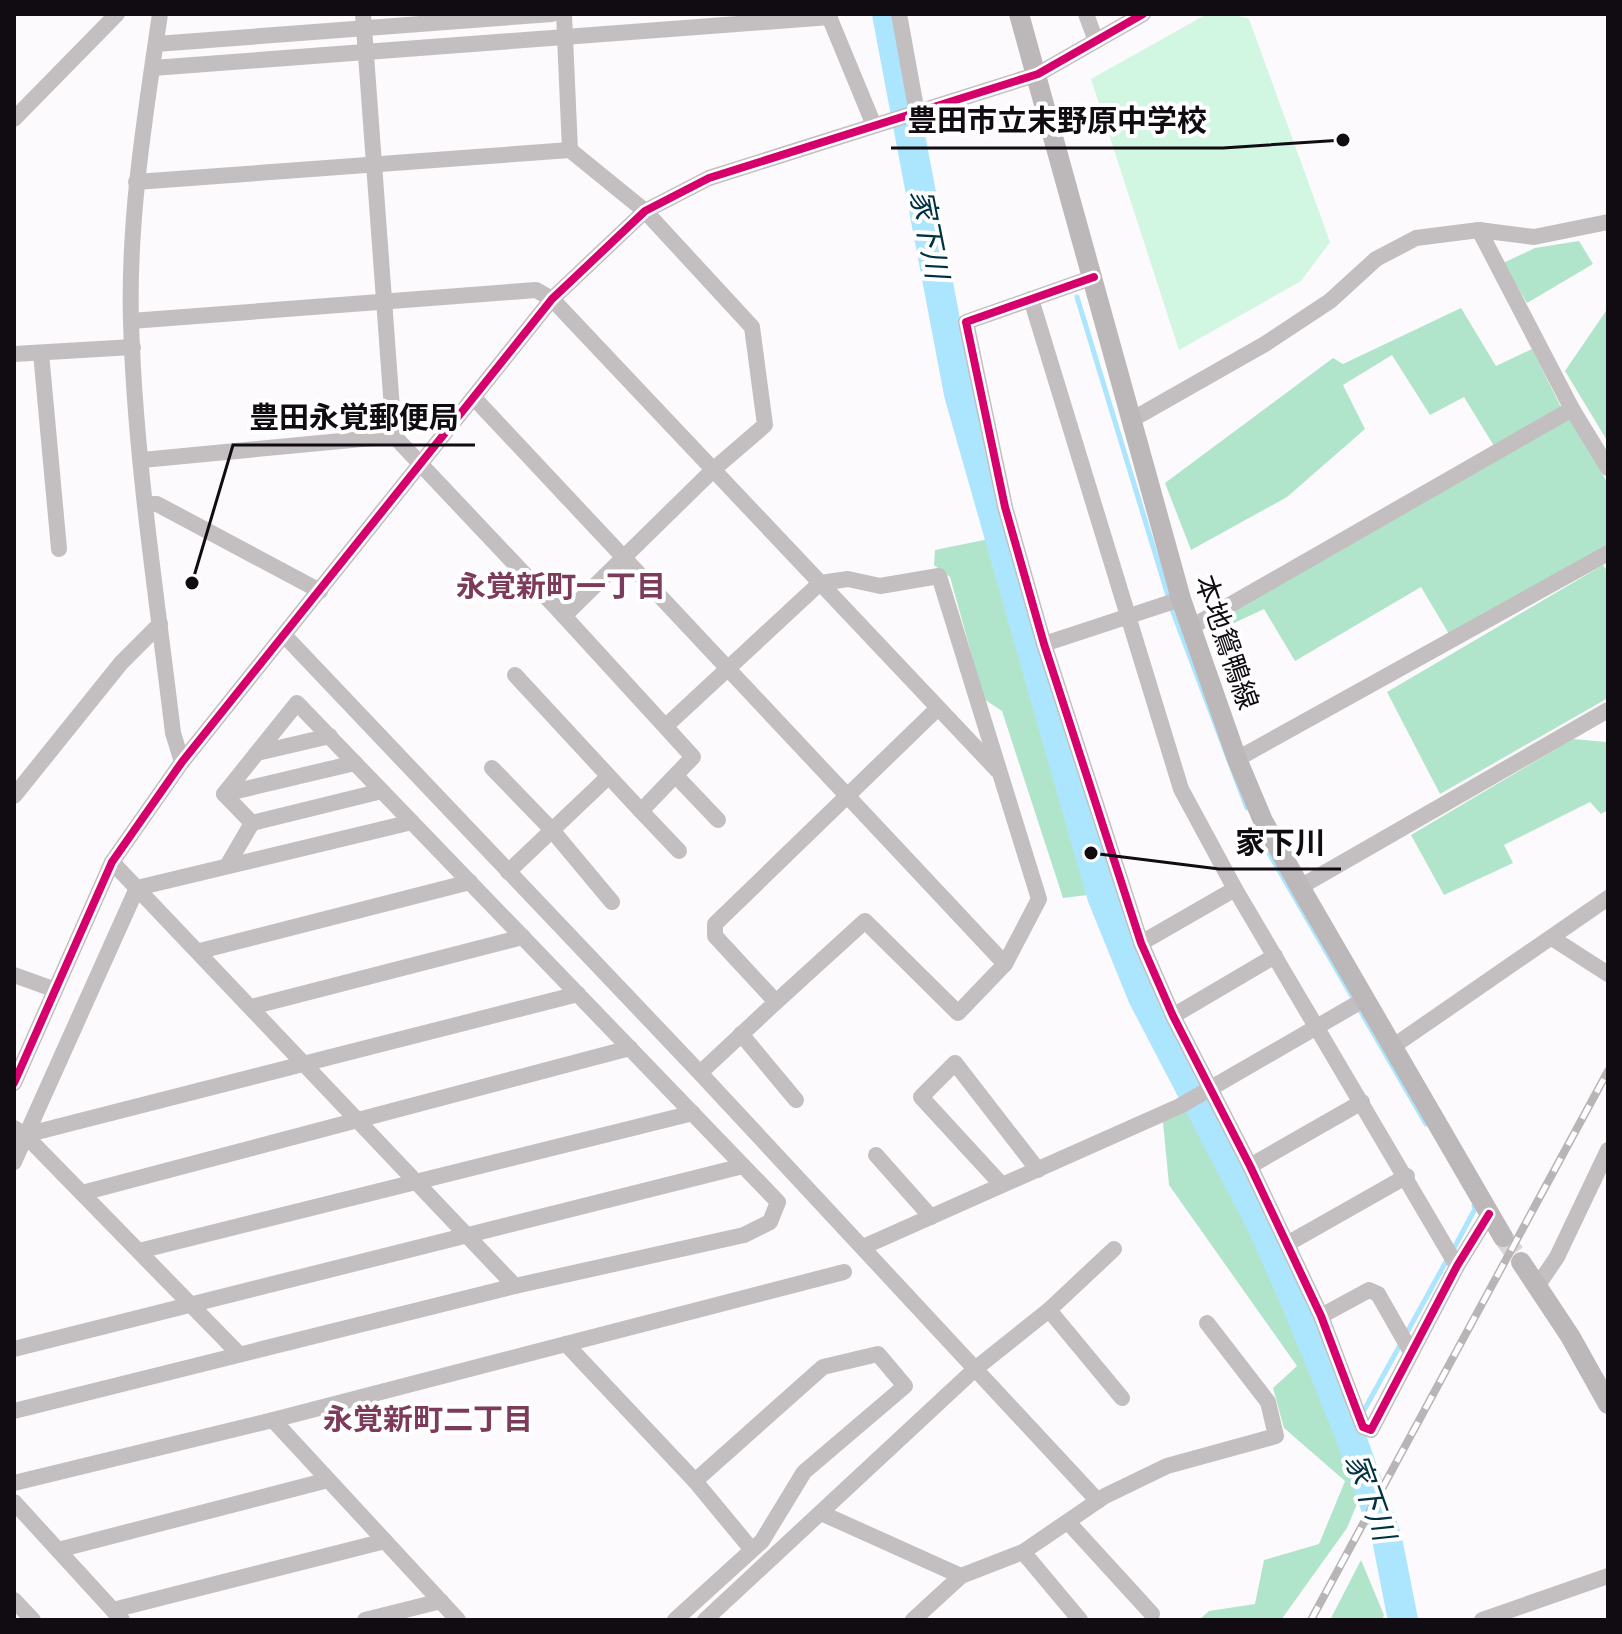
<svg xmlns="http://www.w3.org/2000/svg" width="1622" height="1634" font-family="Cabin,'Noto Sans JP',sans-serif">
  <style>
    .green { fill: #d1f6e2 }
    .forest { fill: #b1e5cb }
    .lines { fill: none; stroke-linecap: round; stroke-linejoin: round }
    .stream { stroke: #ace5fe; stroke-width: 5 }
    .river { stroke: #ace5fe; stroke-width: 30 }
    .major-tunnel { stroke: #d9d6d9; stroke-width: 20; stroke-dasharray: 20 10; stroke-linecap: butt }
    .minor { stroke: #c3bfc0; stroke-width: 16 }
    .major { stroke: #bcb8b9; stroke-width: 20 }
    .rail-casing { stroke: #b9b5b7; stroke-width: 8 }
    .rail { stroke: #fff; stroke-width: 5; stroke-dasharray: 15; stroke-linecap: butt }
    .cycleway-casing { stroke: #fff; stroke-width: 13 }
    .cycleway { stroke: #d6006c; stroke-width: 8 }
    .labels { text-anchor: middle; stroke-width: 8; stroke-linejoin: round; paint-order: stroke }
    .street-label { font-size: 28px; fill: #110b12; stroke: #fff }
    .water-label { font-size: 30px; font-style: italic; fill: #003143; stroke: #fff }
    .neighbourhood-label { font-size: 30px; font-weight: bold; fill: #7d3b5c; stroke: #fff }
    .leader { fill: none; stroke: #110b12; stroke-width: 3 }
    .callout-dot { fill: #110b12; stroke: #fff; stroke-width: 3 }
    .callout-label { font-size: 30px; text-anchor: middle; font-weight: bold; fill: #110b12; stroke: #fff; stroke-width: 8; stroke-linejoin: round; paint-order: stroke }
  </style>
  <rect width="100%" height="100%" fill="#fcfafc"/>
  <path class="green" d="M 1207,14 L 1232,14 L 1249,19 L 1330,242 L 1301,281 L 1179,350 L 1091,79 Z"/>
  <g class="forest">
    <path d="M 1579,241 L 1593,264 L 1527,303 L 1503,263 L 1535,248 Z"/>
    <path d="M 1461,308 L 1496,366 L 1532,349 L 1561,407 L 1494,446 L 1464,397 L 1430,415 L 1392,355 L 1343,385 L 1365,429 L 1287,497 L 1191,550 L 1165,483 L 1333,358 L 1343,364 Z"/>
    <path d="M 1608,308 L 1608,442 L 1565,371 Z"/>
    <path d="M 1570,416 L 1608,484 L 1608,546 L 1449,634 L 1421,587 L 1295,661 L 1264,609 L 1215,632 L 1208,623 Z"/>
    <path d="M 989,539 L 1096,894 L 1063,898 L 1002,711 L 984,699 L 950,577 L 934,565 L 935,550 Z"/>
    <path d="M 1603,565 L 1608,572 L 1608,698 L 1440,794 L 1387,692 Z"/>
    <path d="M 1573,739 L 1607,742 L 1608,810 L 1601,814 L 1590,802 L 1504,845 L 1513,863 L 1444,895 L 1411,835 Z"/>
    <path d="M 1194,1108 L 1255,1224 L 1347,1431 L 1362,1492 L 1347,1528 L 1281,1620 L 1199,1620 L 1209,1611 L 1255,1604 L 1264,1560 L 1319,1544 L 1345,1481 L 1284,1428 L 1273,1388 L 1297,1366 L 1169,1185 L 1163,1122 Z"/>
    <path d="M 1361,1560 L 1384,1615 L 1382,1620 L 1330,1620 Z"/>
  </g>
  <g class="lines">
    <g class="stream">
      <path d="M 1077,297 L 1173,612 L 1247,808"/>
      <path d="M 1269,853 L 1426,1124"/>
      <path d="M 1453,1250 L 1475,1209 L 1474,1206"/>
      <path d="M 1362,1414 L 1448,1258"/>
      <path d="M 1350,1434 L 1357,1423"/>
    </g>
    <path class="river" d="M 887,14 L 959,394 L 1102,896 L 1143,997 L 1262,1225 L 1296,1302 L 1350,1434 L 1387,1539 L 1403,1620"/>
    <path class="major-tunnel" d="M 1503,1237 L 1521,1262"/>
    <g class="minor">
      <path d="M 160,14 C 145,116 128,219 131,322 C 135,459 157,597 173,733 L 182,762"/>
      <path d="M 564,14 L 570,150"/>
      <path d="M 828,14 L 873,123"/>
      <path d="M 899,14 L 917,113"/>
      <path d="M 1086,14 L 1096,41"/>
      <path d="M 156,44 L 552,14"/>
      <path d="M 153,68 L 830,17"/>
      <path d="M 14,119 L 117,14"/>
      <path d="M 136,182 L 570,150 L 645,211 L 752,327 L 765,425 L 714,469 L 564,616 L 394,436"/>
      <path d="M 1479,230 L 1572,409 L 1608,468"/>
      <path d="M 1094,277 L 966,322 L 1005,507 L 1044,644 L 1141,943 L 1173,1016 L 1250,1166 L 1321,1316 L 1363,1427 L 1371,1430 L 1457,1266 L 1489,1214"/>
      <path d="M 1031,299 L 1181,789 L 1235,889 L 1457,1266"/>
      <path d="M 131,321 L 536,290 L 552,299 L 997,770"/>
      <path d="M 41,353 L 59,549"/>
      <path d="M 14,354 L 133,347"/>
      <path d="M 475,399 L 1005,964"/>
      <path d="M 1133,419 L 1265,344 L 1330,301 L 1376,259 L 1416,238 L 1479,230 L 1534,237 L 1608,222"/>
      <path d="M 142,460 L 394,436 L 363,14"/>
      <path d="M 147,504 L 157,504 L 320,591"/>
      <path d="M 1193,626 L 1572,409"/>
      <path d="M 284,635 L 700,1073 L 1098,1501"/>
      <path d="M 1044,644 L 1181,599"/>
      <path d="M 515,675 L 641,811 L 693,757 L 564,616"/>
      <path d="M 667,725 L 820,583 L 848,579 L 880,586 L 939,576 L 1039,899 L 1005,964 L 958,1013 L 865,921 L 776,1002"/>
      <path d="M 257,753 L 330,736"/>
      <path d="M 1237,759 L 1608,553"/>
      <path d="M 492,768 L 551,829 L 612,902"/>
      <path d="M 677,777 L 718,820"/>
      <path d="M 224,794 L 355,763"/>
      <path d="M 14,796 L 121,663 L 160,624"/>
      <path d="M 641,811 L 679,851"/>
      <path d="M 252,823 L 382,791"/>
      <path d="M 112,862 L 515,1286"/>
      <path d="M 508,872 L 607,778"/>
      <path d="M 1300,887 L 1608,710"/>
      <path d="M 1552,938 L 1608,974"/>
      <path d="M 1141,943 L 1235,889"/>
      <path d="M 200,951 L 470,882"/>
      <path d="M 14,975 L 53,989"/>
      <path d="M 251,1007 L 523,937"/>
      <path d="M 1173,1016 L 1275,956"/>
      <path d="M 741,1034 L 796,1100"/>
      <path d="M 1395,1045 L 1608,898"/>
      <path d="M 700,1073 L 776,1002 L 715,936 L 715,924 L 938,708"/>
      <path d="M 14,1083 L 112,862 L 182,762 L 552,299 L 645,211 L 709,178 L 1038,74 L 1143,14"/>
      <path d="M 14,1128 L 25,1135 L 238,1353"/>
      <path d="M 25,1135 L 578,994"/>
      <path d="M 876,1155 L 931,1217"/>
      <path d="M 14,1162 L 137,888 L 412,822"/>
      <path d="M 1250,1166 L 1362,1102"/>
      <path d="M 1001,1184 L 921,1097 L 955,1063 L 1038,1170"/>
      <path d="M 82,1193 L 630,1048"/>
      <path d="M 1287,1244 L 1407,1176"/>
      <path d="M 863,1247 L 1180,1106 L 1365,999"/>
      <path d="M 139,1251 L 693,1113"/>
      <path d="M 1538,1285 L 1557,1257 L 1608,1150"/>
      <path d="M 1049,1310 L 1122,1398"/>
      <path d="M 1321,1316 L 1369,1290 L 1378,1294 L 1411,1352"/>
      <path d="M 566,1344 L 695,1481"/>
      <path d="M 14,1349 L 743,1166"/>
      <path d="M 14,1411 L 515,1286 L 744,1235 L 770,1222 L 778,1202 L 297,703 L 224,794 L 252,823 L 227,866"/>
      <path d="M 273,1420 L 458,1620"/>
      <path d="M 14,1483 L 273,1420 L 844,1272"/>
      <path d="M 14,1502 L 122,1620"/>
      <path d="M 821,1513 L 961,1576"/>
      <path d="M 1068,1522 L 1152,1614"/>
      <path d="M 58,1550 L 328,1480"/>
      <path d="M 1023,1552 L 1080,1620"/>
      <path d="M 14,1600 L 33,1620"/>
      <path d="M 113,1610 L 385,1541"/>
      <path d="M 365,1620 L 441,1601"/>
      <path d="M 675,1620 L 762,1541 L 804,1472 L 905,1386 L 878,1354 L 823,1367 L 695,1481 L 752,1550"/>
      <path d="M 705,1620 L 975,1369 L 1049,1310 L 1114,1249"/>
      <path d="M 913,1620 L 961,1576 L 1023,1552 L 1105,1496 L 1167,1466 L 1276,1436 L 1268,1402 L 1207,1323"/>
      <path d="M 1482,1620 L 1608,1576"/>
    </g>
    <g class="major">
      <path d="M 1019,14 L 1181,599 L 1237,759 L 1263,821 L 1300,887 L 1503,1237"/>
      <path d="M 1521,1262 L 1570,1336 L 1608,1404"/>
    </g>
    <defs>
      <path id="rail" d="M 1311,1620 L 1608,1071"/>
    </defs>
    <use href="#rail" class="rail-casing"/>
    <use href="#rail" class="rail"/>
    <defs>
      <g id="cycleway">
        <path d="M 1094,277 L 966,322 L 1005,507 L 1044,644 L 1141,943 L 1173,1016 L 1250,1166 L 1321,1316 L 1363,1427 L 1371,1430 L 1457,1266 L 1489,1214"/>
        <path d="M 14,1083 L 112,862 L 182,762 L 552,299 L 645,211 L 709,178 L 1038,74 L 1143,14"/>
      </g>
    </defs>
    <use href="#cycleway" class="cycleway-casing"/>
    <use href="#cycleway" class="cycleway"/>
  </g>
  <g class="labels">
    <g class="street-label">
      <text transform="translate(1227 642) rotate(71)" y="10">本地鴛鴨線</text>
    </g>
    <g class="water-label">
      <text transform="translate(929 234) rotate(79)" y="10">家下川</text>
      <text transform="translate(1370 1497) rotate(70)" y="10">家下川</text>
    </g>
    <g class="neighbourhood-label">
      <text x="561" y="597">永覚新町一丁目</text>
      <text x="428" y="1430">永覚新町二丁目</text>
    </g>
  </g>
  <path class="leader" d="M1343 140L1223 148H891M192 583L233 445H475M1091 853L1219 869H1341"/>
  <g class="callout-dot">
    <circle cx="1343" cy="140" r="8"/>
    <circle cx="192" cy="583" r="8"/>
    <circle cx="1091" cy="853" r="8"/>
  </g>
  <g class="callout-label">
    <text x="1057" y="131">豊田市立末野原中学校</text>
    <text x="354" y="428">豊田永覚郵便局</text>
    <text x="1280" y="853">家下川</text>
  </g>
  <rect width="1622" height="1634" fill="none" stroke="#110b12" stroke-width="32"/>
</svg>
